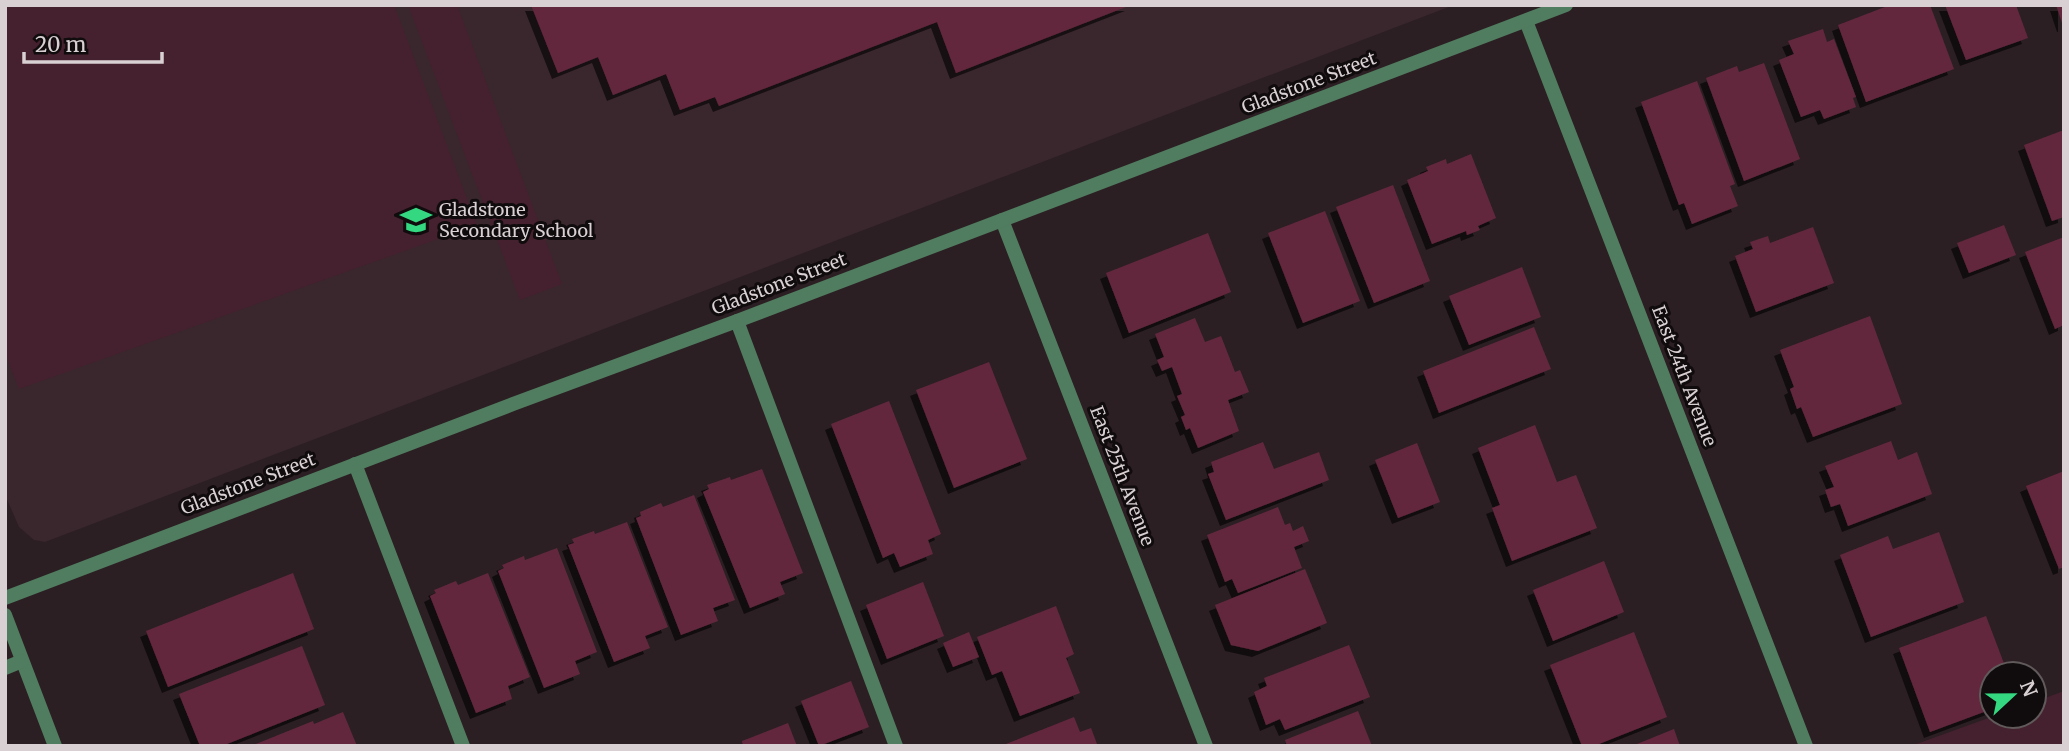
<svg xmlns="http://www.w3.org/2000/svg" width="2069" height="751" font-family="Merriweather,serif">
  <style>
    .built { fill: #3a272d }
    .green { fill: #45202e }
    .building { fill: #62273d; filter: url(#shadow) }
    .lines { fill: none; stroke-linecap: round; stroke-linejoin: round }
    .lane { stroke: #507c5f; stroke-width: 14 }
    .street { stroke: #507c5f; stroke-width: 14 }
    .labels { text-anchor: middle; stroke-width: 6; stroke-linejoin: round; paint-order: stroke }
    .street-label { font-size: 18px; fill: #d8d0d2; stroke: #100b0c }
    .poi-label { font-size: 18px; fill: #d8d0d2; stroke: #100b0c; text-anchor: start }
  </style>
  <defs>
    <filter id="shadow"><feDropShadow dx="-6" dy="6" stdDeviation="0" flood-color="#0009"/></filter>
  </defs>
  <rect width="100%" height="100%" fill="#2b1f23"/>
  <path class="built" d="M 5,5 L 1454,5 L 45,542 L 34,540 L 19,527 L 5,495 Z"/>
  <g class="green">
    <path d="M 5,5 L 394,5 L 477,225 L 19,389 L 5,353 Z"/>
    <path d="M 408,5 L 457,5 L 562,284 L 520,300 Z"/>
    <path d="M 2064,691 L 2064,746 L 1911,746 L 1994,716 L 2034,716 L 2034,702 Z"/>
  </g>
  <g class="building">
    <path d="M 531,5 L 1131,5 L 956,73 L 937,22 L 719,106 L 715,97 L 680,110 L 666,74 L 613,95 L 598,57 L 558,73 Z"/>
    <path d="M 1890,5 L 1930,5 L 1954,69 L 1866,102 L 1838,25 Z"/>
    <path d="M 1945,5 L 2016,5 L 2028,38 L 1966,60 Z"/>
    <path d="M 2056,5 L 2064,5 L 2064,26 L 2063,26 Z"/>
    <path d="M 1823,29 L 1827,42 L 1834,39 L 1856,97 L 1853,98 L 1856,107 L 1824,119 L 1820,110 L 1801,117 L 1779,60 L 1794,54 L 1788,41 Z"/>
    <path d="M 1764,63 L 1800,159 L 1744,181 L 1706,78 L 1737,66 L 1739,72 Z"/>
    <path d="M 1697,81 L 1735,184 L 1730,186 L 1738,206 L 1692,224 L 1684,203 L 1679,205 L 1641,102 Z"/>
    <path d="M 2064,130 L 2064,217 L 2052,221 L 2024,145 Z"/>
    <path d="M 1471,154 L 1496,218 L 1478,226 L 1480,230 L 1467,235 L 1466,231 L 1432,244 L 1407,180 L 1428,171 L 1426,167 L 1446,159 L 1447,164 Z"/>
    <path d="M 1393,185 L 1430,281 L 1374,303 L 1336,207 Z"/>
    <path d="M 1325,211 L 1360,301 L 1303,323 L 1268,233 Z"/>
    <path d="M 2004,225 L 2016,255 L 1969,273 L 1957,243 Z"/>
    <path d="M 1813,227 L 1834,283 L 1756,312 L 1735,256 L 1753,249 L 1750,242 L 1768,236 L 1770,243 Z"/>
    <path d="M 1208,233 L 1231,292 L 1129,333 L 1106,273 Z"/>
    <path d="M 2064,237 L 2064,325 L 2055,329 L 2025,252 Z"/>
    <path d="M 1522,267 L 1541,317 L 1469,345 L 1449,296 Z"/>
    <path d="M 1870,316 L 1902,404 L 1813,437 L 1801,407 L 1797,409 L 1790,389 L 1794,387 L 1780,350 Z"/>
    <path d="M 1195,318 L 1205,342 L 1221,336 L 1235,372 L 1240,370 L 1249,392 L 1228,400 L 1239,431 L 1198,448 L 1190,428 L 1186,430 L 1181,417 L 1185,415 L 1177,396 L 1182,394 L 1172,367 L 1162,371 L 1157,360 L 1164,357 L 1155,334 Z"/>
    <path d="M 1534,327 L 1551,369 L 1439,413 L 1423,371 Z"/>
    <path d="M 989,362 L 1027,459 L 954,488 L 916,390 Z"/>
    <path d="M 889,401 L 941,534 L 928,540 L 933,554 L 900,567 L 894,553 L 883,558 L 831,424 Z"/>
    <path d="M 1535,425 L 1557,482 L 1576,475 L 1597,528 L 1512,561 L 1492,508 L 1500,505 L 1478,448 Z"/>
    <path d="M 1891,441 L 1898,460 L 1917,452 L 1932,494 L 1848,526 L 1840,504 L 1831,507 L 1825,490 L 1834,487 L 1825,466 Z"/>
    <path d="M 1263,442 L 1274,469 L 1319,452 L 1329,480 L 1226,520 L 1208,474 L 1214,472 L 1211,462 Z"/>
    <path d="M 1417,443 L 1440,502 L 1398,518 L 1375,460 Z"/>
    <path d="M 762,469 L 803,573 L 780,582 L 785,594 L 750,608 L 703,492 L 709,489 L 707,485 L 730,477 L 731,480 Z"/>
    <path d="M 2064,471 L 2064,567 L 2059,569 L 2026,486 Z"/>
    <path d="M 694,495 L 735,600 L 713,608 L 718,621 L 681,635 L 636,518 L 641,516 L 640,512 L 661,503 L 663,507 Z"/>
    <path d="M 1278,507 L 1285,525 L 1290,523 L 1293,531 L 1303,526 L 1309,541 L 1294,547 L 1302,568 L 1238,593 L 1232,579 L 1225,582 L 1207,535 Z"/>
    <path d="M 627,522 L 668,627 L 645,636 L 650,648 L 614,662 L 568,545 L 574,543 L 572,539 L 594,531 L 595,534 Z"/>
    <path d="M 1939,532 L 1964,602 L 1871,637 L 1840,555 L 1888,536 L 1893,549 Z"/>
    <path d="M 557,548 L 597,652 L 575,661 L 580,674 L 544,688 L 498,571 L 504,568 L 502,565 L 524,556 L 525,560 Z"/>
    <path d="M 1604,561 L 1624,612 L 1553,641 L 1533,590 Z"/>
    <path d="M 1305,569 L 1327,623 L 1258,651 L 1231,645 L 1215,605 Z"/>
    <path d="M 293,573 L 314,629 L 168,687 L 146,631 Z"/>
    <path d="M 488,573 L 530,677 L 508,686 L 512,699 L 476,713 L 430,596 L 436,593 L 434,590 L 456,581 L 458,585 Z"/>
    <path d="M 923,582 L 944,636 L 887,659 L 866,605 Z"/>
    <path d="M 1056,606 L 1074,654 L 1066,658 L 1080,693 L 1020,716 L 1002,671 L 992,675 L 977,637 Z"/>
    <path d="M 1986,616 L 2008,674 L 1992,674 L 1992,682 L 1985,685 L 1992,703 L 1992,709 L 1930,732 L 1899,648 Z"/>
    <path d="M 969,632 L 979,657 L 953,667 L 943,643 Z"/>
    <path d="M 1634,632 L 1667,717 L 1594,746 L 1582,746 L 1550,665 Z"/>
    <path d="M 1349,645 L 1370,697 L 1285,730 L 1280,719 L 1266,725 L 1254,692 L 1267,686 L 1264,678 Z"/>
    <path d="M 302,646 L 325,705 L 222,746 L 200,746 L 179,694 Z"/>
    <path d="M 851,681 L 869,727 L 819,746 L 801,701 Z"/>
    <path d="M 1358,711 L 1372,746 L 1287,746 L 1285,740 Z"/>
    <path d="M 343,712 L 357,746 L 251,746 L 313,721 L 314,724 Z"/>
    <path d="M 1074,717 L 1080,732 L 1091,728 L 1097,744 L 1092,746 L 1001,746 Z"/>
    <path d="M 788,723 L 797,746 L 743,746 L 742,741 Z"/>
    <path d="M 1674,729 L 1680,746 L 1632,746 Z"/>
  </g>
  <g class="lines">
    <g class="lane">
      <path d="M 737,321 L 896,746"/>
      <path d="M 355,464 L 463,746"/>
    </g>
    <g class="street">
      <path d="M 1526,21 L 1806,746"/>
      <path d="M 1002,220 L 1206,746"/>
      <path d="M 5,598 L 513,404 L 737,321 L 1566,5"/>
      <path d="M 5,615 L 55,746"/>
      <path d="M 5,668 L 22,661"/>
    </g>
  </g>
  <defs>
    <symbol id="school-bare" viewBox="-9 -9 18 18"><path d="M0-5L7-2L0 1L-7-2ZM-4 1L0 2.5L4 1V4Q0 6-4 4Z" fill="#34d881" stroke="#100b0c" stroke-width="2.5" paint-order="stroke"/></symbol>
  </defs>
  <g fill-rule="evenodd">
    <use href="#school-bare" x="394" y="198" width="44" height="44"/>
  </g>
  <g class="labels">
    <g class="street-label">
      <text transform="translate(1309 83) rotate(-21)" y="6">Gladstone Street</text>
      <text transform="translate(779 284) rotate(-21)" y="6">Gladstone Street</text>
      <text transform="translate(1684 376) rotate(69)" y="6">East 24th Avenue</text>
      <text transform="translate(1122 476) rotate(69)" y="6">East 25th Avenue</text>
      <text transform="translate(248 484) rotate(-21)" y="6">Gladstone Street</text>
    </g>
    <g class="poi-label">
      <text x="439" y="216">Gladstone<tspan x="439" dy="21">Secondary School</tspan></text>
    </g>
  </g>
  <rect width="2069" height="751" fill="none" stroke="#d8d0d2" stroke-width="14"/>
  <g transform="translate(2013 695) rotate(68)"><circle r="33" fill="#100b0c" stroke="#605a5b" stroke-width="2"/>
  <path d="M0-5L12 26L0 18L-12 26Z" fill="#34d881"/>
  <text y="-10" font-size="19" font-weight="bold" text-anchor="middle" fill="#d8d0d2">N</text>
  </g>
  <path d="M24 52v10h138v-10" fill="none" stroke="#d8d0d2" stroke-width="3.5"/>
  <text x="35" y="52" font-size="21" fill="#d8d0d2" stroke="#100b0c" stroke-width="5" paint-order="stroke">20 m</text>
</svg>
